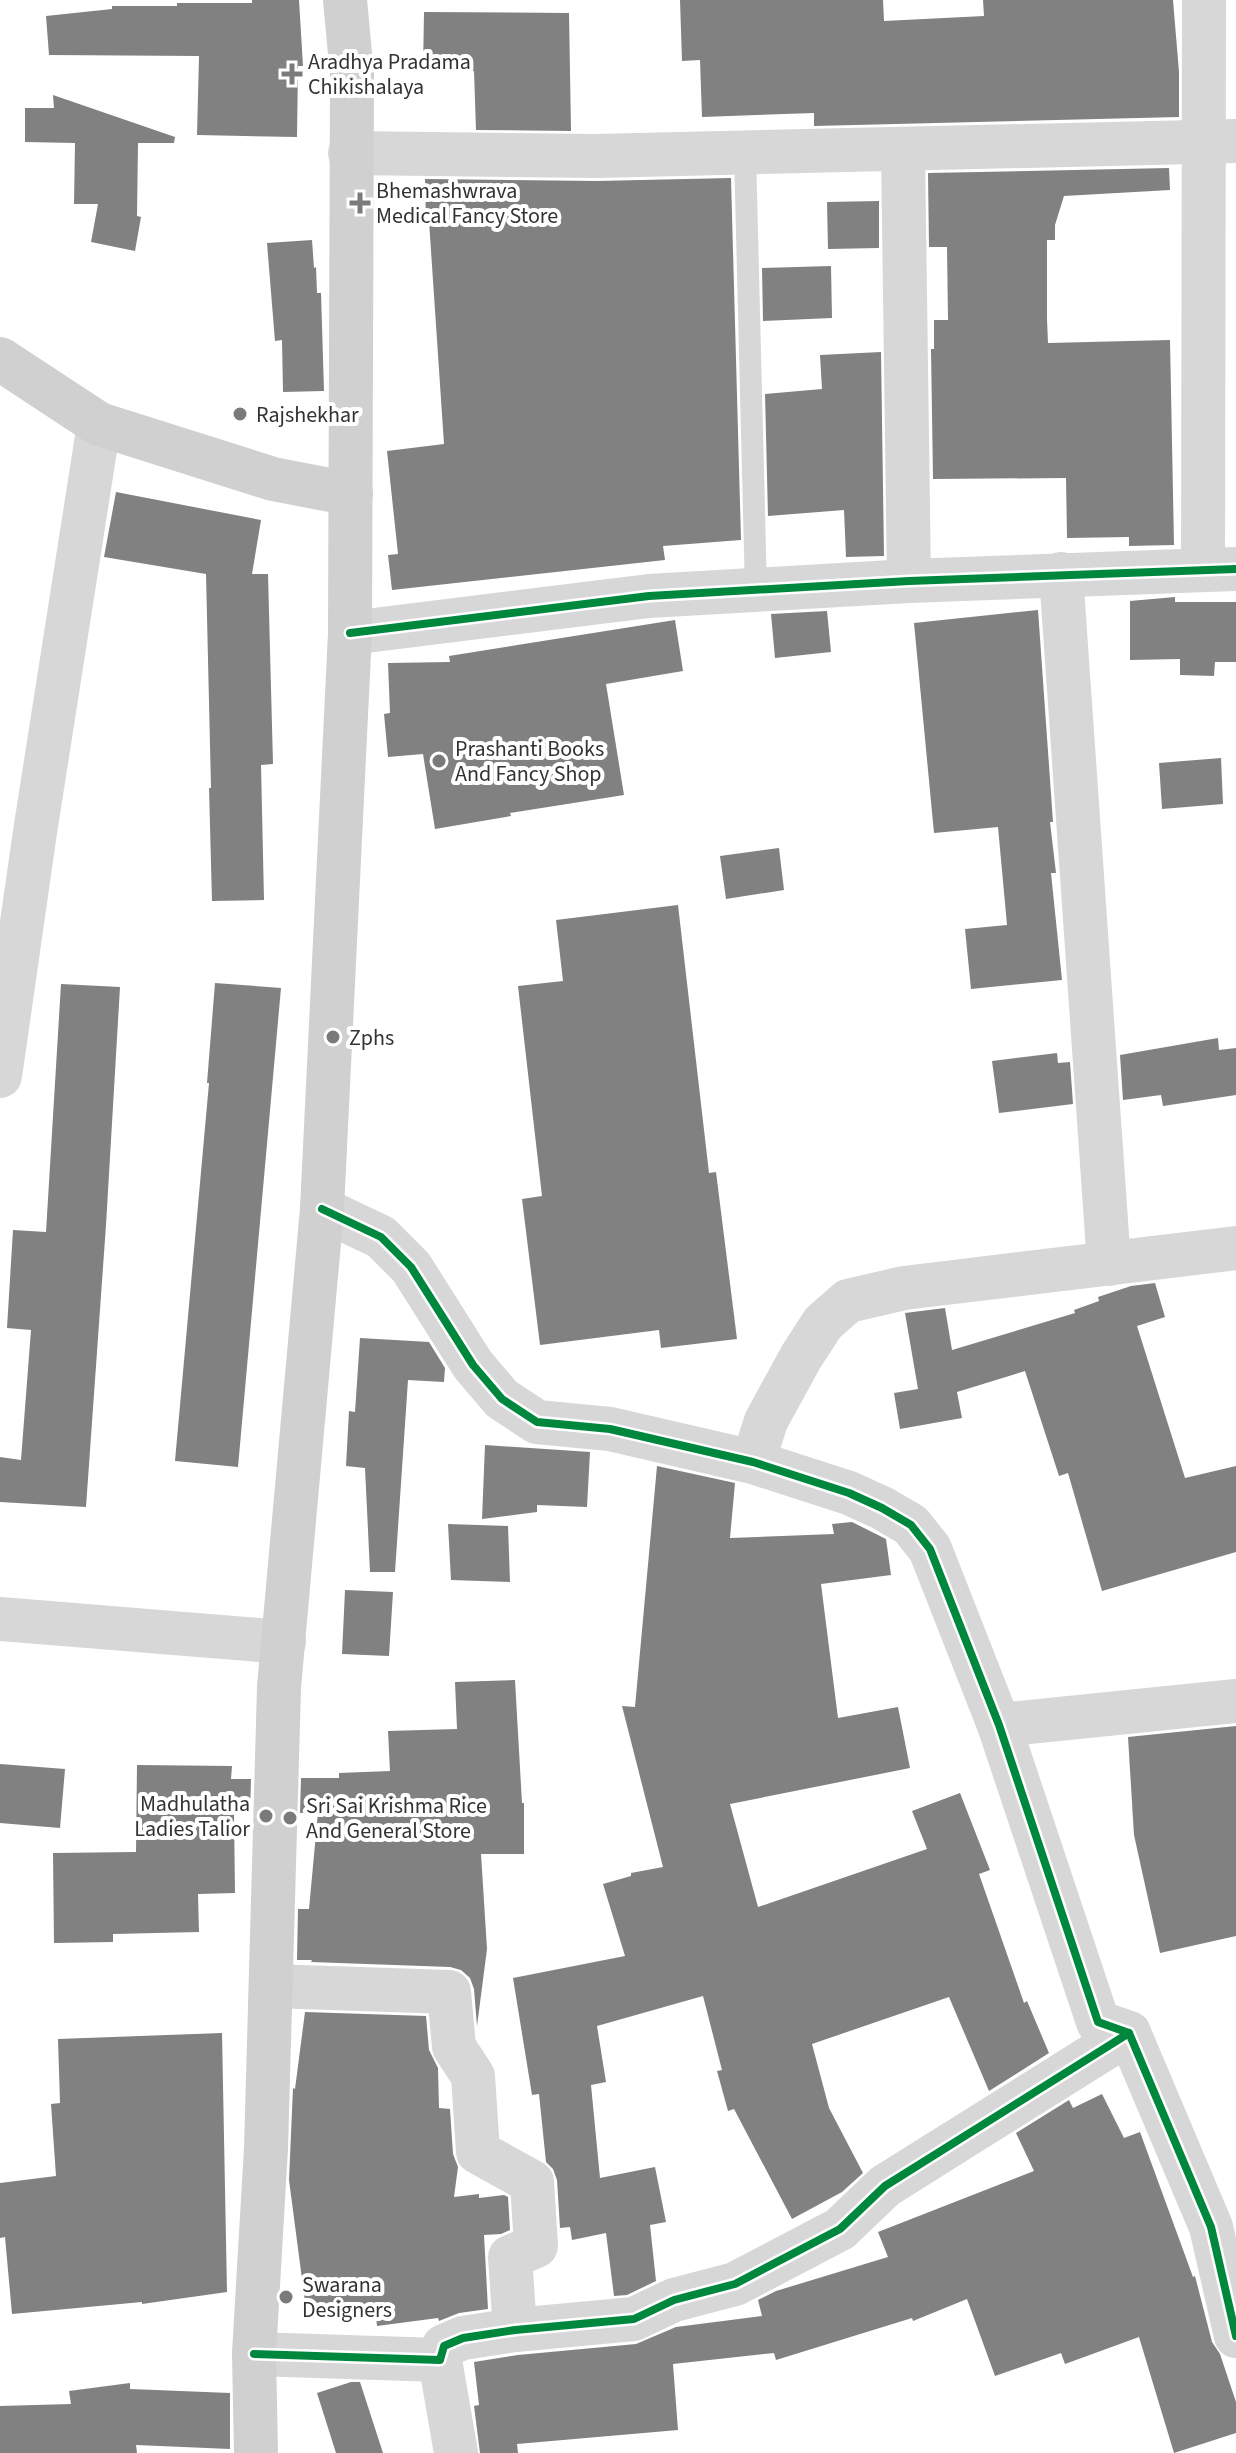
<svg xmlns="http://www.w3.org/2000/svg" width="1236" height="2453" font-family="'Source Sans 3',sans-serif">
  <style>
    .building { fill: #818181 }
    .lines { fill: none; stroke-linecap: round; stroke-linejoin: round }
    .lane { stroke: #d7d7d7; stroke-width: 22 }
    .street { stroke: #d7d7d7; stroke-width: 44 }
    .secondary { stroke: #d0d0d0; stroke-width: 44 }
    .cycleway-casing { stroke: #fff; stroke-width: 13 }
    .cycleway { stroke: #00873e; stroke-width: 8 }
    .poi-dot { fill: #7a7a7a; stroke: #fff; stroke-width: 3 }
    .labels { text-anchor: middle; stroke-width: 8; stroke-linejoin: round; paint-order: stroke }
    .poi-label { font-size: 22px; fill: #333; stroke: #fff; text-anchor: start }
  </style>
  <rect width="100%" height="100%" fill="#fff"/>
  <g class="building">
    <path d="M 252,0 L 299,0 L 303,66 L 298,66 L 297,137 L 197,135 L 199,56 L 49,55 L 46,16 L 112,9 L 112,6 L 177,6 L 177,3 L 252,3 Z"/>
    <path d="M 680,0 L 883,0 L 884,21 L 984,16 L 983,0 L 1173,0 L 1179,72 L 1179,117 L 814,126 L 814,113 L 702,117 L 700,60 L 682,61 Z"/>
    <path d="M 424,12 L 569,13 L 571,131 L 476,130 L 474,71 L 423,70 Z"/>
    <path d="M 53,95 L 175,137 L 174,143 L 138,143 L 137,216 L 141,217 L 135,251 L 91,242 L 98,204 L 74,204 L 75,143 L 25,142 L 25,108 L 54,108 Z"/>
    <path d="M 1169,168 L 1170,190 L 1064,196 L 1055,225 L 1055,240 L 1047,240 L 1047,319 L 1048,343 L 1170,340 L 1174,545 L 1129,546 L 1129,537 L 1067,538 L 1066,478 L 933,479 L 931,349 L 934,349 L 934,320 L 948,320 L 947,247 L 929,247 L 928,173 Z"/>
    <path d="M 731,178 L 741,540 L 663,546 L 665,560 L 392,590 L 388,555 L 398,554 L 387,451 L 444,444 L 429,221 L 426,221 L 425,179 L 597,181 Z"/>
    <path d="M 879,201 L 879,248 L 828,249 L 827,202 Z"/>
    <path d="M 312,240 L 314,268 L 316,267 L 317,293 L 321,293 L 324,391 L 283,392 L 282,340 L 275,341 L 267,243 Z"/>
    <path d="M 831,266 L 832,318 L 763,321 L 762,268 Z"/>
    <path d="M 881,352 L 884,556 L 846,557 L 844,510 L 768,516 L 765,394 L 822,389 L 820,355 Z"/>
    <path d="M 116,492 L 261,520 L 252,574 L 268,574 L 273,764 L 261,765 L 264,900 L 212,901 L 209,788 L 211,788 L 206,574 L 104,557 Z"/>
    <path d="M 1175,597 L 1175,602 L 1236,602 L 1236,662 L 1215,662 L 1214,676 L 1180,675 L 1180,659 L 1130,660 L 1130,601 Z"/>
    <path d="M 1038,610 L 1053,822 L 1050,822 L 1056,873 L 1051,873 L 1062,980 L 971,989 L 965,929 L 1007,925 L 998,827 L 934,833 L 914,623 Z"/>
    <path d="M 827,611 L 831,652 L 775,658 L 771,614 Z"/>
    <path d="M 675,620 L 683,671 L 606,684 L 624,795 L 510,813 L 511,816 L 435,829 L 423,754 L 388,757 L 384,714 L 390,713 L 388,663 L 450,662 L 449,656 Z"/>
    <path d="M 1221,758 L 1223,804 L 1162,809 L 1159,763 Z"/>
    <path d="M 779,848 L 784,890 L 726,899 L 720,856 Z"/>
    <path d="M 678,905 L 709,1173 L 716,1172 L 737,1339 L 661,1348 L 659,1330 L 540,1345 L 522,1199 L 542,1196 L 518,986 L 563,981 L 556,920 Z"/>
    <path d="M 215,983 L 281,988 L 238,1467 L 175,1461 L 209,1083 L 207,1083 Z"/>
    <path d="M 61,984 L 120,987 L 106,1225 L 86,1507 L 0,1502 L 0,1457 L 21,1460 L 31,1330 L 7,1328 L 13,1230 L 46,1232 Z"/>
    <path d="M 1218,1038 L 1219,1050 L 1236,1048 L 1236,1095 L 1163,1106 L 1161,1095 L 1123,1100 L 1120,1055 Z"/>
    <path d="M 1057,1053 L 1058,1063 L 1070,1062 L 1073,1104 L 999,1113 L 992,1061 Z"/>
    <path d="M 1155,1283 L 1165,1317 L 1137,1326 L 1185,1478 L 1236,1466 L 1236,1552 L 1102,1591 L 1068,1473 L 1059,1476 L 1025,1371 L 957,1392 L 962,1418 L 900,1429 L 894,1393 L 918,1389 L 905,1313 L 945,1308 L 952,1350 L 1075,1313 L 1074,1310 L 1099,1301 L 1098,1297 L 1131,1286 Z"/>
    <path d="M 360,1338 L 429,1342 L 445,1368 L 444,1382 L 408,1380 L 395,1572 L 370,1572 L 365,1468 L 346,1466 L 349,1411 L 355,1412 Z"/>
    <path d="M 485,1445 L 590,1452 L 587,1507 L 537,1505 L 537,1512 L 482,1519 Z"/>
    <path d="M 657,1466 L 735,1483 L 730,1538 L 834,1534 L 832,1524 L 852,1522 L 886,1539 L 891,1575 L 821,1584 L 838,1718 L 898,1707 L 910,1768 L 730,1804 L 758,1907 L 927,1849 L 912,1811 L 960,1793 L 990,1870 L 979,1874 L 1024,2003 L 1027,2001 L 1049,2053 L 989,2091 L 949,1997 L 812,2044 L 829,2108 L 863,2173 L 842,2192 L 792,2219 L 734,2109 L 728,2111 L 717,2071 L 722,2070 L 703,1996 L 597,2026 L 606,2082 L 591,2085 L 600,2178 L 655,2167 L 666,2222 L 650,2225 L 656,2281 L 627,2295 L 614,2296 L 606,2233 L 572,2240 L 570,2227 L 560,2228 L 557,2180 L 553,2169 L 546,2162 L 539,2094 L 532,2095 L 513,1978 L 625,1956 L 603,1884 L 631,1876 L 631,1873 L 663,1867 L 622,1706 L 635,1707 Z"/>
    <path d="M 448,1524 L 508,1526 L 510,1582 L 451,1580 Z"/>
    <path d="M 345,1590 L 393,1592 L 389,1656 L 342,1654 Z"/>
    <path d="M 515,1680 L 522,1803 L 524,1803 L 524,1854 L 481,1854 L 487,1949 L 477,2026 L 474,1989 L 470,1978 L 461,1970 L 450,1967 L 311,1962 L 312,1960 L 297,1960 L 298,1909 L 309,1909 L 318,1812 L 300,1813 L 301,1778 L 339,1778 L 339,1773 L 390,1771 L 388,1731 L 457,1729 L 455,1682 Z"/>
    <path d="M 1236,1726 L 1236,1936 L 1160,1953 L 1134,1835 L 1128,1737 Z"/>
    <path d="M 0,1764 L 65,1769 L 60,1828 L 0,1823 Z"/>
    <path d="M 137,1765 L 232,1766 L 231,1779 L 251,1779 L 250,1814 L 234,1814 L 235,1893 L 198,1894 L 199,1932 L 113,1934 L 113,1942 L 54,1943 L 53,1853 L 136,1852 Z"/>
    <path d="M 305,2012 L 426,2016 L 429,2050 L 438,2068 L 439,2108 L 450,2109 L 453,2154 L 458,2167 L 454,2197 L 479,2194 L 479,2198 L 504,2195 L 508,2197 L 510,2230 L 501,2234 L 484,2235 L 488,2309 L 459,2313 L 439,2321 L 438,2318 L 377,2326 L 375,2307 L 307,2317 L 289,2180 L 293,2088 L 295,2089 Z"/>
    <path d="M 222,2033 L 227,2292 L 142,2304 L 142,2302 L 12,2314 L 5,2237 L 0,2238 L 0,2183 L 56,2176 L 51,2104 L 60,2103 L 58,2039 Z"/>
    <path d="M 1102,2094 L 1124,2138 L 1140,2132 L 1193,2277 L 1195,2276 L 1212,2342 L 1220,2354 L 1236,2402 L 1236,2433 L 1174,2453 L 1139,2337 L 1065,2364 L 1061,2353 L 995,2376 L 967,2299 L 913,2321 L 912,2318 L 776,2360 L 774,2353 L 673,2364 L 678,2430 L 517,2444 L 518,2453 L 480,2453 L 474,2406 L 479,2405 L 474,2362 L 518,2355 L 636,2344 L 676,2327 L 762,2316 L 758,2300 L 776,2291 L 888,2257 L 878,2232 L 1034,2171 L 1016,2133 L 1069,2100 L 1073,2108 Z"/>
    <path d="M 351,2382 L 360,2382 L 383,2453 L 336,2453 L 317,2393 Z"/>
    <path d="M 130,2383 L 130,2389 L 230,2393 L 230,2449 L 136,2445 L 137,2453 L 0,2453 L 0,2406 L 71,2404 L 69,2391 Z"/>
  </g>
  <g class="lines">
    <path class="lane" d="M 745,153 L 756,591"/>
    <g class="street">
      <path d="M 903,150 L 909,581"/>
      <path d="M 350,153 L 596,156 L 1236,141"/>
      <path d="M 1203,570 L 1204,0"/>
      <path d="M 1061,574 L 1109,1264"/>
      <path d="M 350,633 L 649,596 L 909,581 L 1236,569"/>
      <path d="M 0,1076 L 35,832 L 99,424"/>
      <path d="M 322,1209 L 381,1237 L 411,1267 L 473,1365 L 502,1399 L 537,1422 L 610,1429 L 753,1462 L 849,1493 L 882,1508 L 911,1525 L 930,1549 L 999,1725 L 1098,2022 L 1129,2033 L 1211,2227 L 1236,2336"/>
      <path d="M 753,1462 L 766,1421 L 801,1357 L 823,1323 L 848,1301 L 904,1288 L 1236,1248"/>
      <path d="M 0,1619 L 284,1642"/>
      <path d="M 999,1725 L 1236,1701"/>
      <path d="M 271,1986 L 449,1992 L 454,2047 L 473,2076 L 478,2152 L 532,2182 L 536,2246 L 510,2257 L 515,2330"/>
      <path d="M 254,2354 L 440,2360 L 444,2346 L 463,2338 L 515,2330 L 634,2319 L 674,2300 L 735,2284 L 840,2229 L 885,2186 L 1129,2033"/>
      <path d="M 440,2360 L 456,2453"/>
    </g>
    <g class="secondary">
      <path d="M 0,359 L 99,424 L 273,479 L 351,494"/>
      <path d="M 256,2453 L 254,2354 L 266,2148 L 279,1687 L 322,1209 L 350,633 L 352,75 L 345,0"/>
    </g>
    <defs>
      <g id="cycleway">
        <path d="M 350,633 L 649,596 L 909,581 L 1236,569"/>
        <path d="M 322,1209 L 381,1237 L 411,1267 L 473,1365 L 502,1399 L 537,1422 L 610,1429 L 753,1462 L 849,1493 L 882,1508 L 911,1525 L 930,1549 L 999,1725 L 1098,2022 L 1129,2033 L 1211,2227 L 1236,2336"/>
        <path d="M 254,2354 L 440,2360 L 444,2346 L 463,2338 L 515,2330 L 634,2319 L 674,2300 L 735,2284 L 840,2229 L 885,2186 L 1129,2033"/>
      </g>
    </defs>
    <use href="#cycleway" class="cycleway-casing"/>
    <use href="#cycleway" class="cycleway"/>
  </g>
  <g class="poi-dot">
    <path d="M288 62h8v8h8v8h-8v8h-8v-8h-8v-8h8z"/>
    <path d="M356 191h8v8h8v8h-8v8h-8v-8h-8v-8h8z"/>
    <circle cx="240" cy="414" r="8"/>
    <circle cx="439" cy="761" r="8"/>
    <circle cx="333" cy="1037" r="8"/>
    <circle cx="266" cy="1816" r="8"/>
    <circle cx="290" cy="1818" r="8"/>
    <circle cx="286" cy="2297" r="8"/>
  </g>
  <g class="labels">
    <g class="poi-label">
      <text x="308" y="69">Aradhya Pradama<tspan x="308" dy="25">Chikishalaya</tspan></text>
      <text x="376" y="198">Bhemashwrava<tspan x="376" dy="25">Medical Fancy Store</tspan></text>
      <text x="256" y="422">Rajshekhar</text>
      <text x="455" y="756">Prashanti Books<tspan x="455" dy="25">And Fancy Shop</tspan></text>
      <text x="349" y="1045">Zphs</text>
      <text x="250" y="1811" text-anchor="end">Madhulatha<tspan x="250" dy="25">Ladies Talior</tspan></text>
      <text x="306" y="1813">Sri Sai Krishma Rice<tspan x="306" dy="25">And General Store</tspan></text>
      <text x="302" y="2292">Swarana<tspan x="302" dy="25">Designers</tspan></text>
    </g>
  </g>
</svg>
